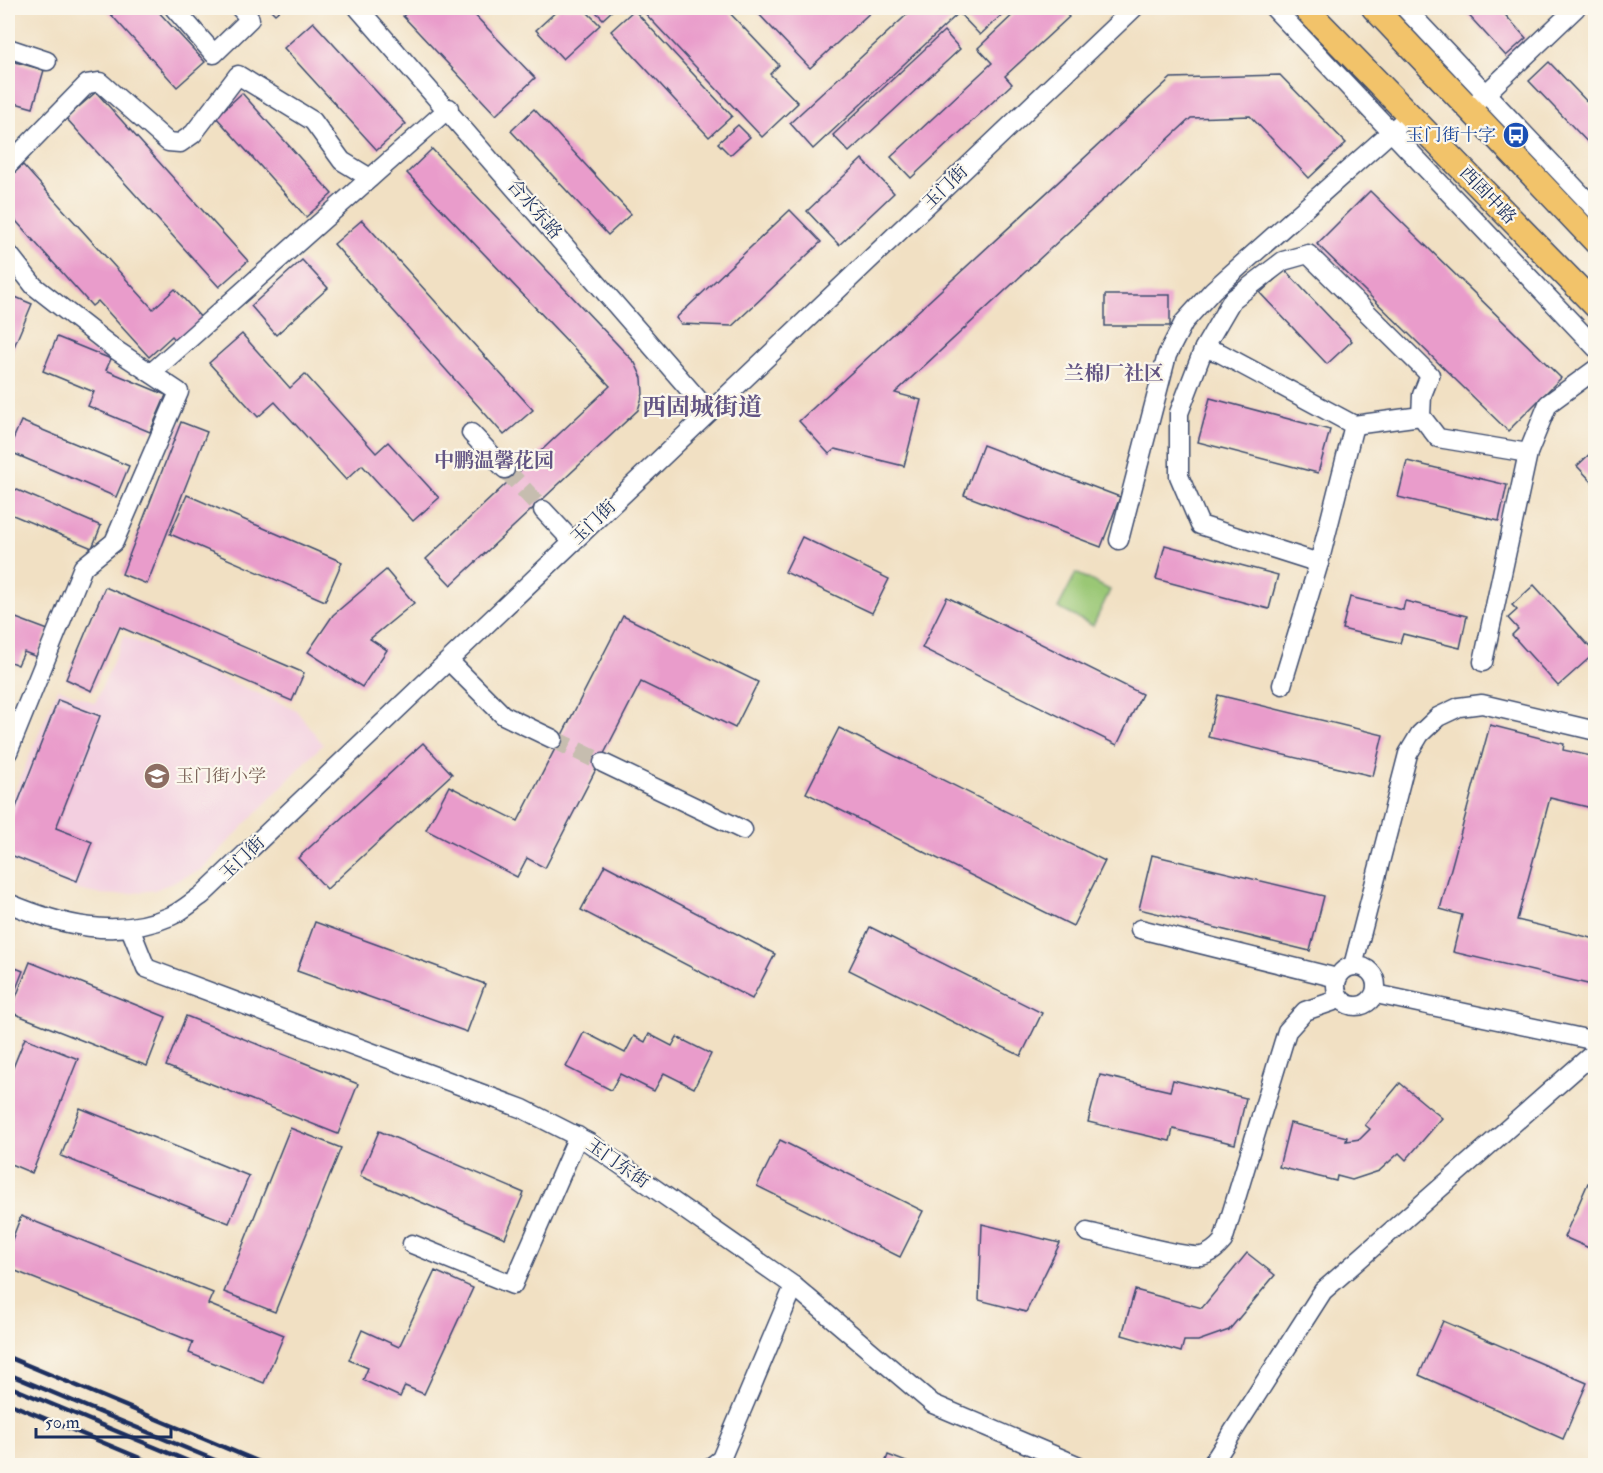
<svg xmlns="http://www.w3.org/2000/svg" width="1603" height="1473" font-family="'IM FELL Double Pica','Noto Serif SC',serif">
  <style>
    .built { fill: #f3cfe0 }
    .green { fill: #9ac775; stroke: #5a7b6a; stroke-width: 1.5 }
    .building { fill: #e99ccb }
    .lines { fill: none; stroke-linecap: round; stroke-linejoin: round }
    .minor-tunnel { stroke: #c6bdaf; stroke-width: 18; stroke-dasharray: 18 9; stroke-linecap: butt }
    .minor-casing { stroke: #3b4a6d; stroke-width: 21 }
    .major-casing { stroke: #3b4a6d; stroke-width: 27 }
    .minor { stroke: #fff; stroke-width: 18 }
    .major { stroke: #f2c36a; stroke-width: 24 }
    .rail { stroke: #1b2f5e; stroke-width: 4.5 }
    .labels { text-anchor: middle; stroke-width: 4.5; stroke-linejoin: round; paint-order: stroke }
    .transit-label { font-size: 18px; fill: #164399; stroke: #fbf7ec; text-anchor: end }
    .street-label { font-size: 18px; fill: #1b2f5e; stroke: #fbf7ec }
    .education-label { font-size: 18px; fill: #785e54; stroke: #fbf7ec; text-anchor: start }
    .neighbourhood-label { font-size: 20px; font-weight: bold; fill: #635584; stroke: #fbf7ec }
    .district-label { font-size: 24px; font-weight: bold; fill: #635584; stroke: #fbf7ec }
  </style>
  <rect width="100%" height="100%" fill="#fbf7ec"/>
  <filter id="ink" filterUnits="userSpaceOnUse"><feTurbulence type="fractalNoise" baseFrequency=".0167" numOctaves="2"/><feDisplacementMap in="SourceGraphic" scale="12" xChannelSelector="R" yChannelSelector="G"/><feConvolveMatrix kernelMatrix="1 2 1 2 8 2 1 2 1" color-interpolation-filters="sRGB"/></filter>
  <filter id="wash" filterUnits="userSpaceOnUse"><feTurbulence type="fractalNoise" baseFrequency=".008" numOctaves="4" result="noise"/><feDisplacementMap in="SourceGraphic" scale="24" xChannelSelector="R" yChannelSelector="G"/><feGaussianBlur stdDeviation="1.35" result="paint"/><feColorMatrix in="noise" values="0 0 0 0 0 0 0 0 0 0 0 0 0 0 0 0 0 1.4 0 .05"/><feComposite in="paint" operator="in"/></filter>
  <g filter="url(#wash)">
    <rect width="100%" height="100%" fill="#f1e0c3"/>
    <path class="built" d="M 124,636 L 295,709 L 323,744 L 201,870 L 155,890 L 118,895 L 97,894 L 78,890 L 8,860 L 8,808 L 58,688 L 95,703 Z"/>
    <path class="green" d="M 1076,573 L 1110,590 L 1093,626 L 1058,608 Z"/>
    <g id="blocks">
      <g class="building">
        <path d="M 105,8 L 155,8 L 205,62 L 177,87 Z"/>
        <path d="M 269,8 L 282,8 L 275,14 Z"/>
        <path d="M 412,8 L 468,8 L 535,78 L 496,115 L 403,16 Z"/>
        <path d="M 560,8 L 583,8 L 600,25 L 563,59 L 536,30 Z"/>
        <path d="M 592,8 L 615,8 L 603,19 Z"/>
        <path d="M 640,8 L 725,8 L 779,65 L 770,74 L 798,103 L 762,137 Z"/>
        <path d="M 753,8 L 875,8 L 810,68 Z"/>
        <path d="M 914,8 L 964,8 L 813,149 L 790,123 Z"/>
        <path d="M 969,8 L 1009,8 L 980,35 L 961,15 Z"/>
        <path d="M 1020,8 L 1060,8 L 1069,17 L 1005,76 L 1012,84 L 911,178 L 891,157 L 992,63 L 978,48 Z"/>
        <path d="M 1462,8 L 1499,8 L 1526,38 L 1506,56 Z"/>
        <path d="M 634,10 L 732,116 L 709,137 L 611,31 Z"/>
        <path d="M 313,22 L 406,124 L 377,150 L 284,48 Z"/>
        <path d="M 944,31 L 960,49 L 849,152 L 833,135 Z"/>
        <path d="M 8,60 L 44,70 L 33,108 L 8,101 Z"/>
        <path d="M 1549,62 L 1596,111 L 1596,151 L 1529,81 Z"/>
        <path d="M 1280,75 L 1346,143 L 1309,178 L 1250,116 L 1191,118 L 895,393 L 921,400 L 904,466 L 835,449 L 829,454 L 799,421 L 1171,78 Z"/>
        <path d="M 96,92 L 248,261 L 219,287 L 66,118 Z"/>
        <path d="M 242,93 L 332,194 L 306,217 L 216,117 Z"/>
        <path d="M 534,109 L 631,214 L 608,235 L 511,131 Z"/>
        <path d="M 738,125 L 750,137 L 730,155 L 718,143 Z"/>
        <path d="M 432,149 L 635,363 L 642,378 L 643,394 L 638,410 L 451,585 L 426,559 L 610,386 L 407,173 Z"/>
        <path d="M 862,159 L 894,193 L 839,245 L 807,211 Z"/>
        <path d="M 23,165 L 153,309 L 175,289 L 204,321 L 179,344 L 172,336 L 149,357 L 98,301 L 92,306 L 8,212 L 8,179 Z"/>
        <path d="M 1370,191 L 1561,378 L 1508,431 L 1317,244 Z"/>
        <path d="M 790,210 L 821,242 L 732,326 L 681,324 L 676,318 Z"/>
        <path d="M 362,220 L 533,410 L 504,435 L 334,244 Z"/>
        <path d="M 302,260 L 328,288 L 276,335 L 251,306 Z"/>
        <path d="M 1285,270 L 1352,341 L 1327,364 L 1260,293 Z"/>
        <path d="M 8,294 L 32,304 L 8,361 Z"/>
        <rect x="1105" y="295" width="65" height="31"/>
        <path d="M 242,334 L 290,388 L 305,374 L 376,453 L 388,442 L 439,498 L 413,521 L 362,465 L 346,480 L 275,402 L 258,417 L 209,363 Z"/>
        <path d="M 57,337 L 111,359 L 106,370 L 166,395 L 150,432 L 88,406 L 94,392 L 43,371 Z"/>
        <path d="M 1210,398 L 1330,430 L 1318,473 L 1198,442 Z"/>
        <path d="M 21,421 L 129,466 L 116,497 L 8,451 Z"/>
        <path d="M 181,422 L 207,432 L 147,584 L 122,574 Z"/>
        <path d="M 983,445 L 1120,497 L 1101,547 L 964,495 Z"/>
        <path d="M 1596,448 L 1596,486 L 1577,466 Z"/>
        <path d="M 1407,461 L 1507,485 L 1499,521 L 1398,497 Z"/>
        <path d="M 8,486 L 101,526 L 92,548 L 8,513 Z"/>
        <path d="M 187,495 L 342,562 L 325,601 L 170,534 Z"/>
        <path d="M 802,537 L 889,579 L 872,613 L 785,572 Z"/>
        <path d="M 1165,545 L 1278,575 L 1269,609 L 1156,579 Z"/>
        <path d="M 386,570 L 414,603 L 370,639 L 387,650 L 362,687 L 308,652 L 333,615 Z"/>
        <path d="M 1534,585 L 1595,653 L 1558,686 L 1512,635 L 1518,629 L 1508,618 L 1517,610 L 1512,605 Z"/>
        <path d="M 105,587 L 304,673 L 292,701 L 120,627 L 92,691 L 66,679 Z"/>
        <path d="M 947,597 L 1142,694 L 1117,745 L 922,648 Z"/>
        <path d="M 1350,597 L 1403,610 L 1405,601 L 1467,616 L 1460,648 L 1403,634 L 1400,643 L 1342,629 Z"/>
        <path d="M 8,615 L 48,630 L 37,657 L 24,652 L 18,665 L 8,661 Z"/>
        <path d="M 623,616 L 758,682 L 735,728 L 641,682 L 545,868 L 527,858 L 517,877 L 426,830 L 449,786 L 518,821 Z"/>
        <path d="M 1218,695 L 1383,735 L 1373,776 L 1208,737 Z"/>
        <path d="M 58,700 L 100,716 L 56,828 L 92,842 L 77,881 L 8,854 L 8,828 Z"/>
        <path d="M 1490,725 L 1564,744 L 1563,750 L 1596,757 L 1596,809 L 1550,798 L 1517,920 L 1596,939 L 1596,986 L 1453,952 L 1462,915 L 1440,909 Z"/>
        <path d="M 839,728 L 1105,861 L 1073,926 L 806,793 Z"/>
        <path d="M 423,743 L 452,774 L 327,889 L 298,858 Z"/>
        <path d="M 1152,855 L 1324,896 L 1310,951 L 1139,909 Z"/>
        <path d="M 605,865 L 775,954 L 752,999 L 581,910 Z"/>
        <path d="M 315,922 L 485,984 L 467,1032 L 297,971 Z"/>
        <path d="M 870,927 L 1042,1013 L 1021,1056 L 849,970 Z"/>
        <path d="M 30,962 L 166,1017 L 147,1066 L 10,1012 Z"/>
        <path d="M 8,965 L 23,971 L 8,1009 Z"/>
        <path d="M 186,1016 L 358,1084 L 338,1134 L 166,1066 Z"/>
        <path d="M 584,1032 L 625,1053 L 634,1036 L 645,1042 L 649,1034 L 672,1046 L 677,1037 L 711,1054 L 694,1088 L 664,1073 L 654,1091 L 620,1074 L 611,1090 L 566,1067 Z"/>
        <path d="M 25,1038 L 78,1059 L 32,1173 L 8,1163 L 8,1080 Z"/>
        <path d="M 1100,1075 L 1170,1091 L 1173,1080 L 1246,1098 L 1235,1144 L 1173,1129 L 1170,1141 L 1088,1122 Z"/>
        <path d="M 1400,1083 L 1442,1118 L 1406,1160 L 1399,1153 L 1379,1171 L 1352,1180 L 1337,1176 L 1336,1181 L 1279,1167 L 1290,1123 L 1347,1137 L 1346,1141 L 1360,1139 L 1370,1129 L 1365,1125 Z"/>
        <path d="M 80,1108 L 249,1176 L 229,1223 L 61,1156 Z"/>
        <path d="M 290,1128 L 341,1148 L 275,1312 L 224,1292 Z"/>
        <path d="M 379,1131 L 524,1193 L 505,1238 L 360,1176 Z"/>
        <path d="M 780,1140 L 923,1211 L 900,1257 L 757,1186 Z"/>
        <path d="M 1588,1183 L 1596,1186 L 1596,1251 L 1564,1237 Z"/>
        <path d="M 21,1216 L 213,1293 L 208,1304 L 284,1335 L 264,1383 L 189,1353 L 193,1342 L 8,1268 L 8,1250 Z"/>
        <path d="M 982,1224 L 1060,1243 L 1026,1312 L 979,1300 Z"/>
        <path d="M 1247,1253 L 1275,1275 L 1229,1330 L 1198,1341 L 1184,1341 L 1181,1352 L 1122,1335 L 1135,1290 L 1202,1308 Z"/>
        <path d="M 435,1271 L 473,1288 L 424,1394 L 405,1386 L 400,1397 L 363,1380 L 368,1368 L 349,1360 L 362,1330 L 399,1347 Z"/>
        <path d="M 1443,1321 L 1587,1383 L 1563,1439 L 1419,1375 Z"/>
        <path d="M 888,1455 L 914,1465 L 914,1466 L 884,1466 Z"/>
      </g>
    </g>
  </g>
  <g filter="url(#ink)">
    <use href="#blocks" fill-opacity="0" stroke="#3b4a6d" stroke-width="1.5"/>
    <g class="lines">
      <g class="minor-tunnel">
        <path d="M 505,469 L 543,510"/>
        <path d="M 553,739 L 603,763"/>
      </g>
      <defs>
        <g id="minor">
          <path d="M 174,8 L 214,54 L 250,19 L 240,8"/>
          <path d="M 358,8 L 709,412"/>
          <path d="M 1274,8 L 1596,348"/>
          <path d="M 1405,8 L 1596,210"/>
          <path d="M 8,48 L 47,61"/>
          <path d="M 1478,101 L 1576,8"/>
          <path d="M 8,165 L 87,84 L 100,82 L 168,142 L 180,143 L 193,134 L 238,75 L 313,121 L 342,161 L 370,178"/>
          <path d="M 8,253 L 34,286 L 116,350 L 179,392 L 114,542 L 83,567 L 8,752"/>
          <path d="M 1204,348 L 1220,353 L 1354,425 L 1421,416"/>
          <path d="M 151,373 L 449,108"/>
          <path d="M 471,433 L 505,469"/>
          <path d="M 543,510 L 573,542"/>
          <path d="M 1119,540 L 1167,355 L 1184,322 L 1213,290 L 1410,115"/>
          <path d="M 1319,563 L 1200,525 L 1179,476 L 1179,413 L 1204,348 L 1232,300 L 1283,261 L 1308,254 L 1430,375 L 1422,395 L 1421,416 L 1438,438 L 1528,453"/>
          <path d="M 449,661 L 503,715 L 553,739"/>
          <path d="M 1483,662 L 1528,453 L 1548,404 L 1596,369"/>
          <path d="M 1282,685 L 1319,563 L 1354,425"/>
          <path d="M 603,763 L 743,830"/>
          <path d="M 8,903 C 60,925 117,940 171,916 C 182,911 192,902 202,895 L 1134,8"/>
          <path d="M 130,928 L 146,968 L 523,1109 L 588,1142 L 794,1286 L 933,1404 L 1079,1466"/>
          <path d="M 1140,929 L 1337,978"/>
          <circle cx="1356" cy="986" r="20"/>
          <path d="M 1353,966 L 1408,754 L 1420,734 L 1438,717 L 1459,707 L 1482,704 L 1596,731"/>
          <path d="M 1376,994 L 1596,1041"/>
          <path d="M 1087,1232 C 1110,1237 1182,1258 1201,1256 C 1211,1254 1217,1248 1223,1241 L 1287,1031 L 1305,1011 L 1340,999"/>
          <path d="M 412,1244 L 513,1285 L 578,1136"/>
          <path d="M 712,1466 L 721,1459 L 794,1286"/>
          <path d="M 1211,1466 L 1323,1291 L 1596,1051"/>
        </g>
        <g id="major">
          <path d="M 1305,8 L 1596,306"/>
          <path d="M 1374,8 L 1596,242"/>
        </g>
      </defs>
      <use href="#minor" class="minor-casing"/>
      <use href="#major" class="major-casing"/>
      <use href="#minor" class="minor"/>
      <use href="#major" class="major"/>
      <g class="rail">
        <path d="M 8,1357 L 269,1466"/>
        <path d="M 8,1374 L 229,1466"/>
        <path d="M 8,1386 L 200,1466"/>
        <path d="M 8,1403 L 159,1466"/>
      </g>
    </g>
  </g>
  <defs>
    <symbol id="bus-disc" viewBox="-11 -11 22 22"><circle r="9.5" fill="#1a4fb4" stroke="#fbf7ec"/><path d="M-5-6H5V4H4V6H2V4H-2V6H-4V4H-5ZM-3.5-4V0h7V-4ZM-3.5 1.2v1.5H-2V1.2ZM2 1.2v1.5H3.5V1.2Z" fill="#fff"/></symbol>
    <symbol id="school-disc" viewBox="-11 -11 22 22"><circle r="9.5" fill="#8d6e63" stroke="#fbf7ec"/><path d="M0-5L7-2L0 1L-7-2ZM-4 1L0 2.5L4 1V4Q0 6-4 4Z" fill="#fff"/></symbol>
  </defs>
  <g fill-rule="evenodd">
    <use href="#bus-disc" x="1501" y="120" width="30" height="30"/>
    <use href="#school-disc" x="142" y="761" width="30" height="30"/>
  </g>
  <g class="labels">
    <g class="transit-label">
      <text x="1496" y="141">玉门街十字</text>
    </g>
    <g class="street-label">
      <text transform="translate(945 187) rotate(-44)" y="6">玉门街</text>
      <text transform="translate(1488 195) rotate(46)" y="6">西固中路</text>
      <text transform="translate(535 209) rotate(49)" y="6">合水东路</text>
      <text transform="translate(593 522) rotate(-44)" y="6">玉门街</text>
      <text transform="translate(242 858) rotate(-44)" y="6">玉门街</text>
      <text transform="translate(618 1163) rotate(35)" y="6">玉门东街</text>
    </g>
    <g class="education-label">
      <text x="176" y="782">玉门街小学</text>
    </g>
    <g class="neighbourhood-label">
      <text x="1114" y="380">兰棉厂社区</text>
      <text x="494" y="467">中鹏温馨花园</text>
    </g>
    <g class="district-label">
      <text x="702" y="415">西固城街道</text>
    </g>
  </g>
  <rect width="1603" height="1473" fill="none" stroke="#fbf7ec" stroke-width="30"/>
  <path d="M36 1428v9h135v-9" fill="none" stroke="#1b2f5e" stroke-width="3"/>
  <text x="45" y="1428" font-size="18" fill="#1b2f5e" stroke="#fbf7ec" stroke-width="4.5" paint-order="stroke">50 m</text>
</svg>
